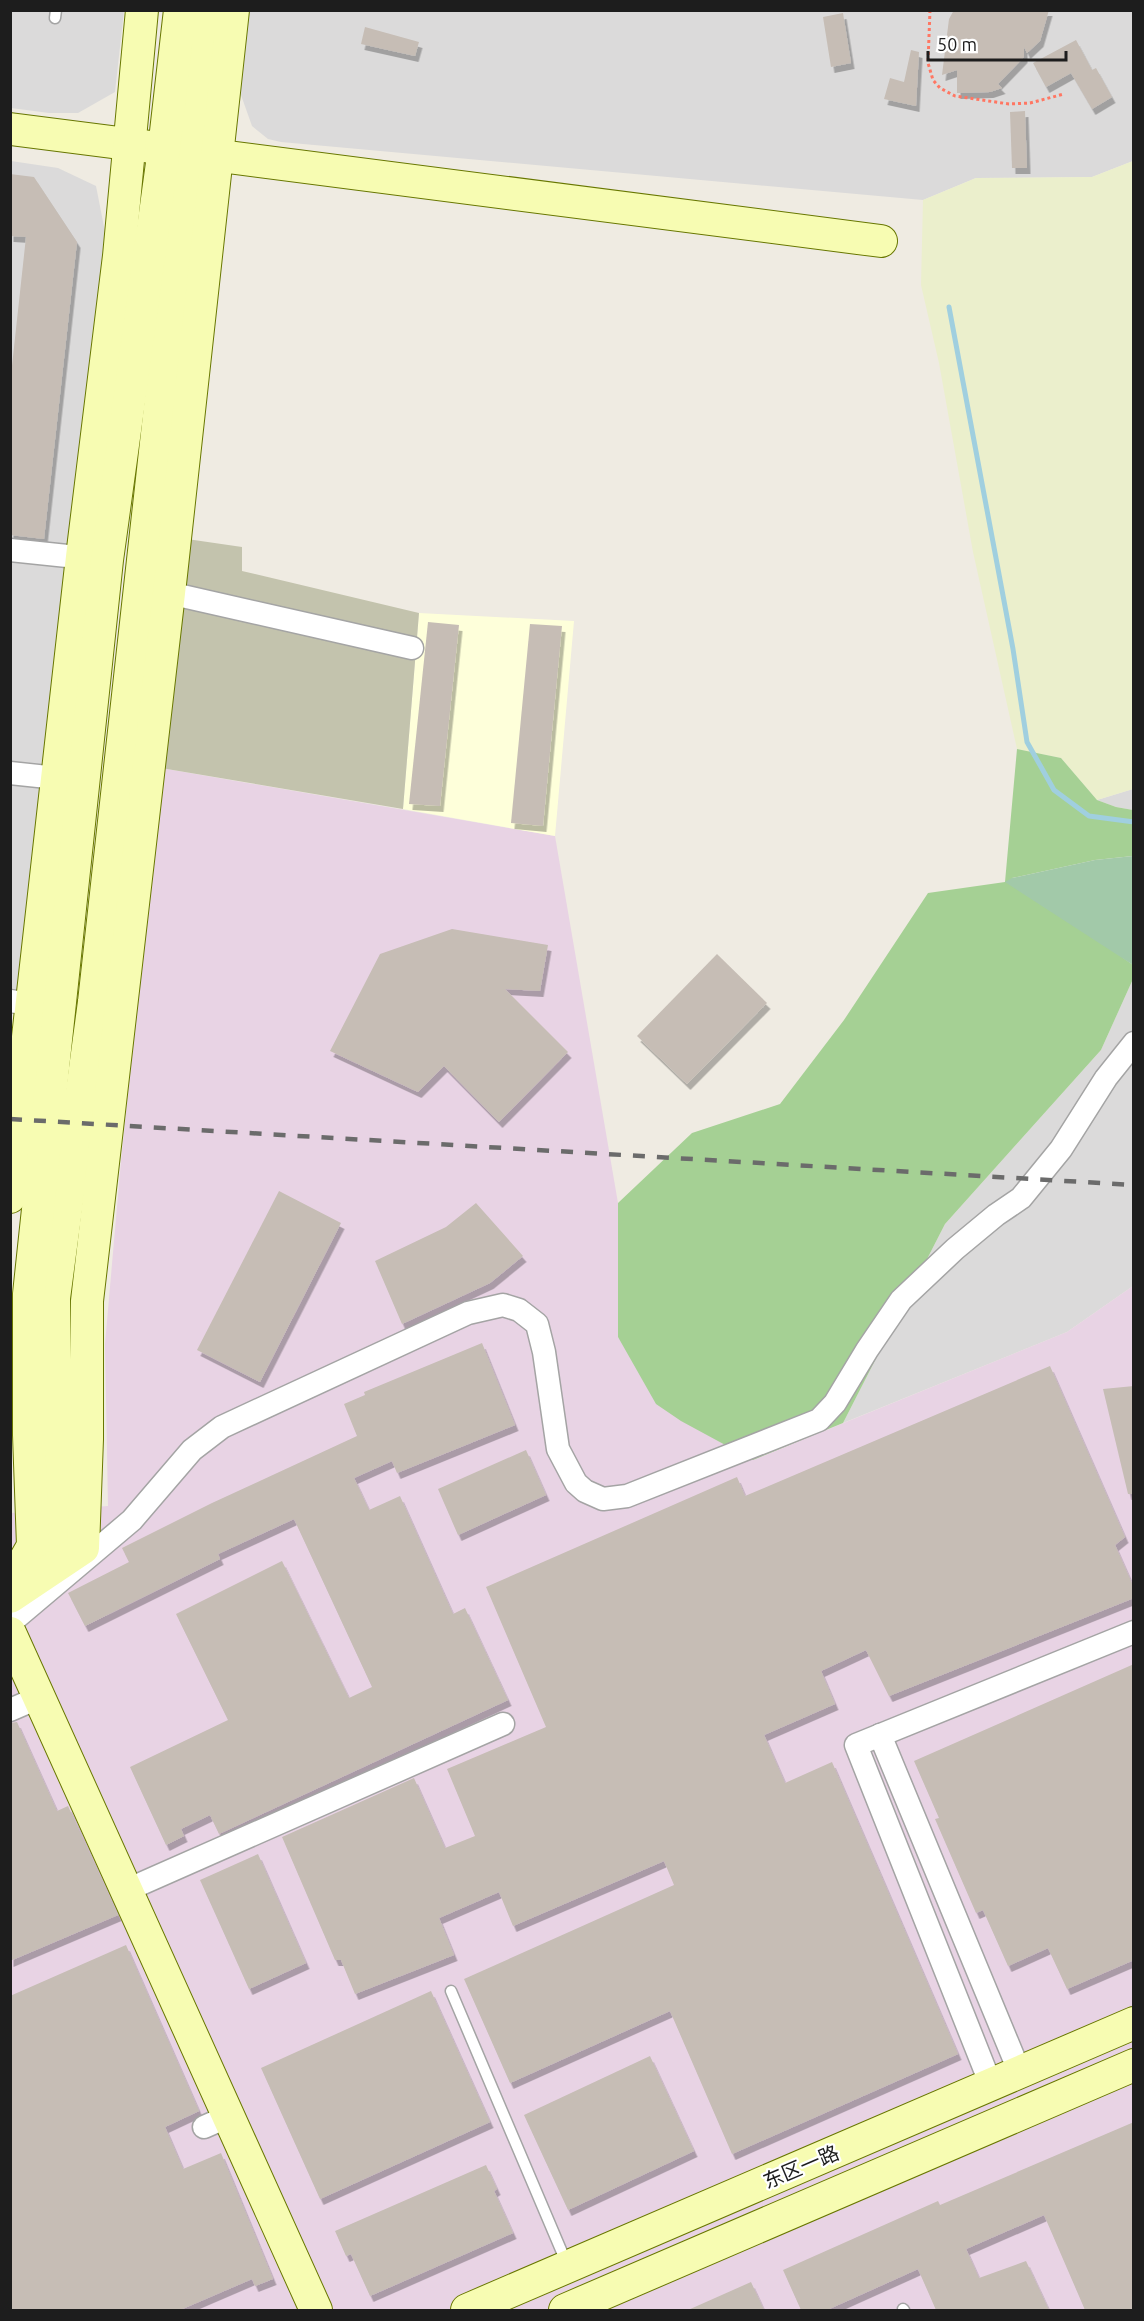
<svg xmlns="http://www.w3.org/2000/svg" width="1144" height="2321" font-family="Ubuntu,'Noto Sans SC',sans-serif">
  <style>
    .residential { fill: #dbdada }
    .industrial { fill: #e8d3e4 }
    .education { fill: #feffda }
    .construction { fill: #c3c3ad }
    .farmland { fill: #ebefcc }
    .forest { fill: #a5d094 }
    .cemetery { fill: #a2c9a9 }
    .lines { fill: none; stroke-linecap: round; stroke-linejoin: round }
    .stream { stroke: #a0cfdf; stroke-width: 5 }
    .building { fill: #c6bdb5; filter: url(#shadow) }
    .lane-casing { stroke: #a4a4a4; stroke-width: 13 }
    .street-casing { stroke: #a4a4a4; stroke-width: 25 }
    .secondary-casing { stroke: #687700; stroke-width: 34 }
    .path { stroke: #ff7662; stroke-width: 3; stroke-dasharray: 3 3; stroke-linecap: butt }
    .lane { stroke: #fff; stroke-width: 10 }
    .street { stroke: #fff; stroke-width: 22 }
    .secondary { stroke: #f7fcb2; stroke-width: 32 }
    .rail { stroke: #6b6b6b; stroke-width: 4.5; stroke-dasharray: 12 12; stroke-linecap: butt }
    .labels { text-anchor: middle; stroke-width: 4.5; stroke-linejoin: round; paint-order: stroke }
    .street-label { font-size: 20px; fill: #1d1d1d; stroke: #fff }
  </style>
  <defs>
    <filter id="shadow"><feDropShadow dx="3.5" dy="6" stdDeviation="0" flood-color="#0004"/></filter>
  </defs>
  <rect width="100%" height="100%" fill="#efebe2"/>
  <g class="residential">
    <path d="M 11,11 L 124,11 L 115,92 L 78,113 L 49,113 L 11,108 Z"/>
    <path d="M 245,11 L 1133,11 L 1133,161 L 1092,177 L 976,178 L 923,200 L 281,142 L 268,139 L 252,126 L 241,95 L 239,53 Z"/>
    <path d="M 11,161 L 58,168 L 96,186 L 106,237 L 19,1010 L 11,1009 Z"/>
    <path d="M 1133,789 L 1133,810 L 1116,807 L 1097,800 Z"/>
    <path d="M 1133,979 L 1133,1286 L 1067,1332 L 843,1423 L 945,1224 L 1101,1050 Z"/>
  </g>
  <path class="industrial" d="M 161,768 L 555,836 L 618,1203 L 618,1337 L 753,1460 L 1067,1332 L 1133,1286 L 1133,2310 L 11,2310 L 11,1513 L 108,1506 L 105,1344 L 121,1161 Z"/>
  <path class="education" d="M 419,613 L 574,621 L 555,836 L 403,809 Z"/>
  <path class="construction" d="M 187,539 L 242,547 L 242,571 L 419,613 L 403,809 L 161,768 Z"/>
  <path class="farmland" d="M 1133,161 L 1133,789 L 1097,800 L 1061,758 L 1017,749 L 973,552 L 939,363 L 921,285 L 923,200 L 976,178 L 1092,177 Z"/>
  <path class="forest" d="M 1017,749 L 1061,758 L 1097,800 L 1116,807 L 1133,810 L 1133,856 L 1095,860 L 1012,878 L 1133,965 L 1133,979 L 1101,1050 L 945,1224 L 843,1423 L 753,1460 L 681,1421 L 656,1404 L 618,1337 L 618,1203 L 692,1133 L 780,1104 L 844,1020 L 928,893 L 1005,882 Z"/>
  <path class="cemetery" d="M 1133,856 L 1133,965 L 1005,882 L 1012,878 L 1095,860 Z"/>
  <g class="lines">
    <path class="stream" d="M 949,307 L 1013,649 L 1027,742 L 1054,790 L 1089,816 L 1134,822"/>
  </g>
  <g class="building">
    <path d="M 954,10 L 1049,10 L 1040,41 L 1027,53 L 1024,47 L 1024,57 L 998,84 L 1002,88 L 990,92 L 957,93 L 957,70 L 942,75 L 949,19 Z"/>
    <path d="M 843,13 L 851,63 L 831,67 L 823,17 Z"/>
    <path d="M 365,27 L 419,42 L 415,56 L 361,44 Z"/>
    <path d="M 1076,40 L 1092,70 L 1096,68 L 1112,97 L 1092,109 L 1071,73 L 1046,87 L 1033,63 Z"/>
    <path d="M 911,50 L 919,52 L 916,106 L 884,99 L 890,78 L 904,82 Z"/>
    <path d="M 1025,111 L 1027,168 L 1012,168 L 1010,112 Z"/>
    <path d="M 10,174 L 34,177 L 77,242 L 44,539 L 10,535 L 10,384 L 26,237 L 10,236 Z"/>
    <path d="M 428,622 L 459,625 L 440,806 L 409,804 Z"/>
    <path d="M 530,624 L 562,626 L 543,826 L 511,823 Z"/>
    <path d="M 452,929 L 548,945 L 540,991 L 505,989 L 568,1052 L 499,1122 L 444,1066 L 418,1092 L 330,1051 L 380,954 Z"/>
    <path d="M 717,954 L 767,1003 L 687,1084 L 637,1036 Z"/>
    <path d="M 279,1191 L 341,1223 L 260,1382 L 197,1350 Z"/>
    <path d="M 476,1203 L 523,1256 L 490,1283 L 402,1324 L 375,1261 L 446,1227 Z"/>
    <path d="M 482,1343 L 515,1425 L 397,1473 L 392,1461 L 354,1478 L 369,1510 L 400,1496 L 453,1614 L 465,1608 L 508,1700 L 219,1834 L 210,1815 L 181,1829 L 184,1836 L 166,1845 L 130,1767 L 228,1720 L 176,1614 L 282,1561 L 349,1698 L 372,1687 L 294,1519 L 218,1554 L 220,1559 L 85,1626 L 68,1593 L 129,1562 L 122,1548 L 212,1503 L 357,1436 L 344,1404 L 365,1395 L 364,1392 Z"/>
    <path d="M 1050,1366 L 1125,1537 L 1115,1545 L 1134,1588 L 1134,1598 L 889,1696 L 866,1650 L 821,1671 L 835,1704 L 764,1735 L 785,1783 L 832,1762 L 958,2054 L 732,2154 L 670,2011 L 510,2083 L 464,1979 L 674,1885 L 664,1861 L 513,1926 L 499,1892 L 439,1918 L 454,1955 L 355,1994 L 341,1960 L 335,1960 L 282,1837 L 414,1778 L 445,1848 L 475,1836 L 447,1769 L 546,1727 L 486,1587 L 737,1477 L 745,1496 Z"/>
    <path d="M 1134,1386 L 1134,1494 L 1128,1494 L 1103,1389 Z"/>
    <path d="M 526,1450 L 546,1495 L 458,1535 L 438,1489 Z"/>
    <path d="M 1134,1664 L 1134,1960 L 1067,1989 L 1048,1948 L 1008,1966 L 983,1910 L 976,1913 L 935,1819 L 939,1818 L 914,1761 Z"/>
    <path d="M 17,1722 L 57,1811 L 68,1806 L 118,1915 L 10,1961 L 10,1723 Z"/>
    <path d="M 258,1854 L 306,1963 L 249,1989 L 200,1880 Z"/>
    <path d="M 126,1945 L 199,2111 L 165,2127 L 183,2169 L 221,2153 L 273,2279 L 255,2286 L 252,2279 L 180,2310 L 10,2310 L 10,1996 Z"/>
    <path d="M 431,1991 L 490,2122 L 320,2199 L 261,2068 Z"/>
    <path d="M 650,2056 L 694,2151 L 568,2210 L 524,2115 Z"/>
    <path d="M 1134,2122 L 1134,2310 L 1085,2310 L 1044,2215 L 966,2249 L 979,2278 L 1026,2261 L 1049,2310 L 936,2310 L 918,2269 L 827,2310 L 801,2310 L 783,2270 L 938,2201 L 940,2205 Z"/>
    <path d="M 486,2165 L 497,2189 L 494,2191 L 513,2233 L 370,2296 L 351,2254 L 346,2256 L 335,2231 Z"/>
    <path d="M 751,2282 L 764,2310 L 688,2310 Z"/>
  </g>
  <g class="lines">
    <defs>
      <g id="lane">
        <path d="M 55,18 L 56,10"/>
        <path d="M 451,1991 L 567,2264"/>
        <path d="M 903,2309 L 904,2310"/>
      </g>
      <g id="street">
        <path d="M 10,550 L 96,559"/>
        <path d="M 169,593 L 412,648"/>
        <path d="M 10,773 L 57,778"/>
        <path d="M 10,1001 L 31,1004"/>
        <path d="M 10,1623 L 132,1520 L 192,1450 L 222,1427 L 468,1313 L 503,1305 L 519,1310 L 537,1324 L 544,1352 L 558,1449 L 576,1483 L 585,1491 L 603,1499 L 627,1496 L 819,1420 L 835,1403 L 867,1350 L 901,1300 L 955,1249 L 996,1215 L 1021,1198 L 1061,1149 L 1106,1078 L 1134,1043"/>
        <path d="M 10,1710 L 40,1697"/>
        <path d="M 880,1735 L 1020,2073"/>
        <path d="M 127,1890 L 503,1724"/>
        <path d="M 991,2085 L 856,1745 L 1134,1632"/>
        <path d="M 204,2127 L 229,2116"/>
      </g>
      <g id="secondary">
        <path d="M 10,129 L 151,147"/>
        <path d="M 197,153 L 881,241"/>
        <path d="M 10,1197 L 82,557 L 119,256 L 142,10"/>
        <path d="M 32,1570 L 58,1543 L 54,1298 L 94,1002 L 204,10"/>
        <path d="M 17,1574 L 33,1546 L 29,1435 L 29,1294 L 107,560 L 164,149 L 180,10"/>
        <path d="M 10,1597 L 83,1548 L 87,1439 L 87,1301 L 169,593 L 233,10"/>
        <path d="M 10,1633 L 316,2310"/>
        <path d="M 467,2310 L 1134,2023"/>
        <path d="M 565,2310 L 1134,2065"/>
      </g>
    </defs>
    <use href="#lane" class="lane-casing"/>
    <use href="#street" class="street-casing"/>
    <use href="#secondary" class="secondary-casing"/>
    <path class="path" d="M 930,10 L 928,63 L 933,80 L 940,88 L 955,96 L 1009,104 L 1030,103 L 1064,94"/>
    <use href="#lane" class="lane"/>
    <use href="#street" class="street"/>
    <use href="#secondary" class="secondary"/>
    <path class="rail" d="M 10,1119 L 1134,1185"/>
  </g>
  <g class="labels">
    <g class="street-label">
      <text transform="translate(801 2167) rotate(-23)" y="7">东区一路</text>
    </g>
  </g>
  <rect width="1144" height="2321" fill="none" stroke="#1d1d1d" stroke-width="24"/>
  <path d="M928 51v9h138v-9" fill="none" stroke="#1d1d1d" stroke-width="3"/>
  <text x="937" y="51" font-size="18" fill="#1d1d1d" stroke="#ffffff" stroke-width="4.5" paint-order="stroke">50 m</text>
</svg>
